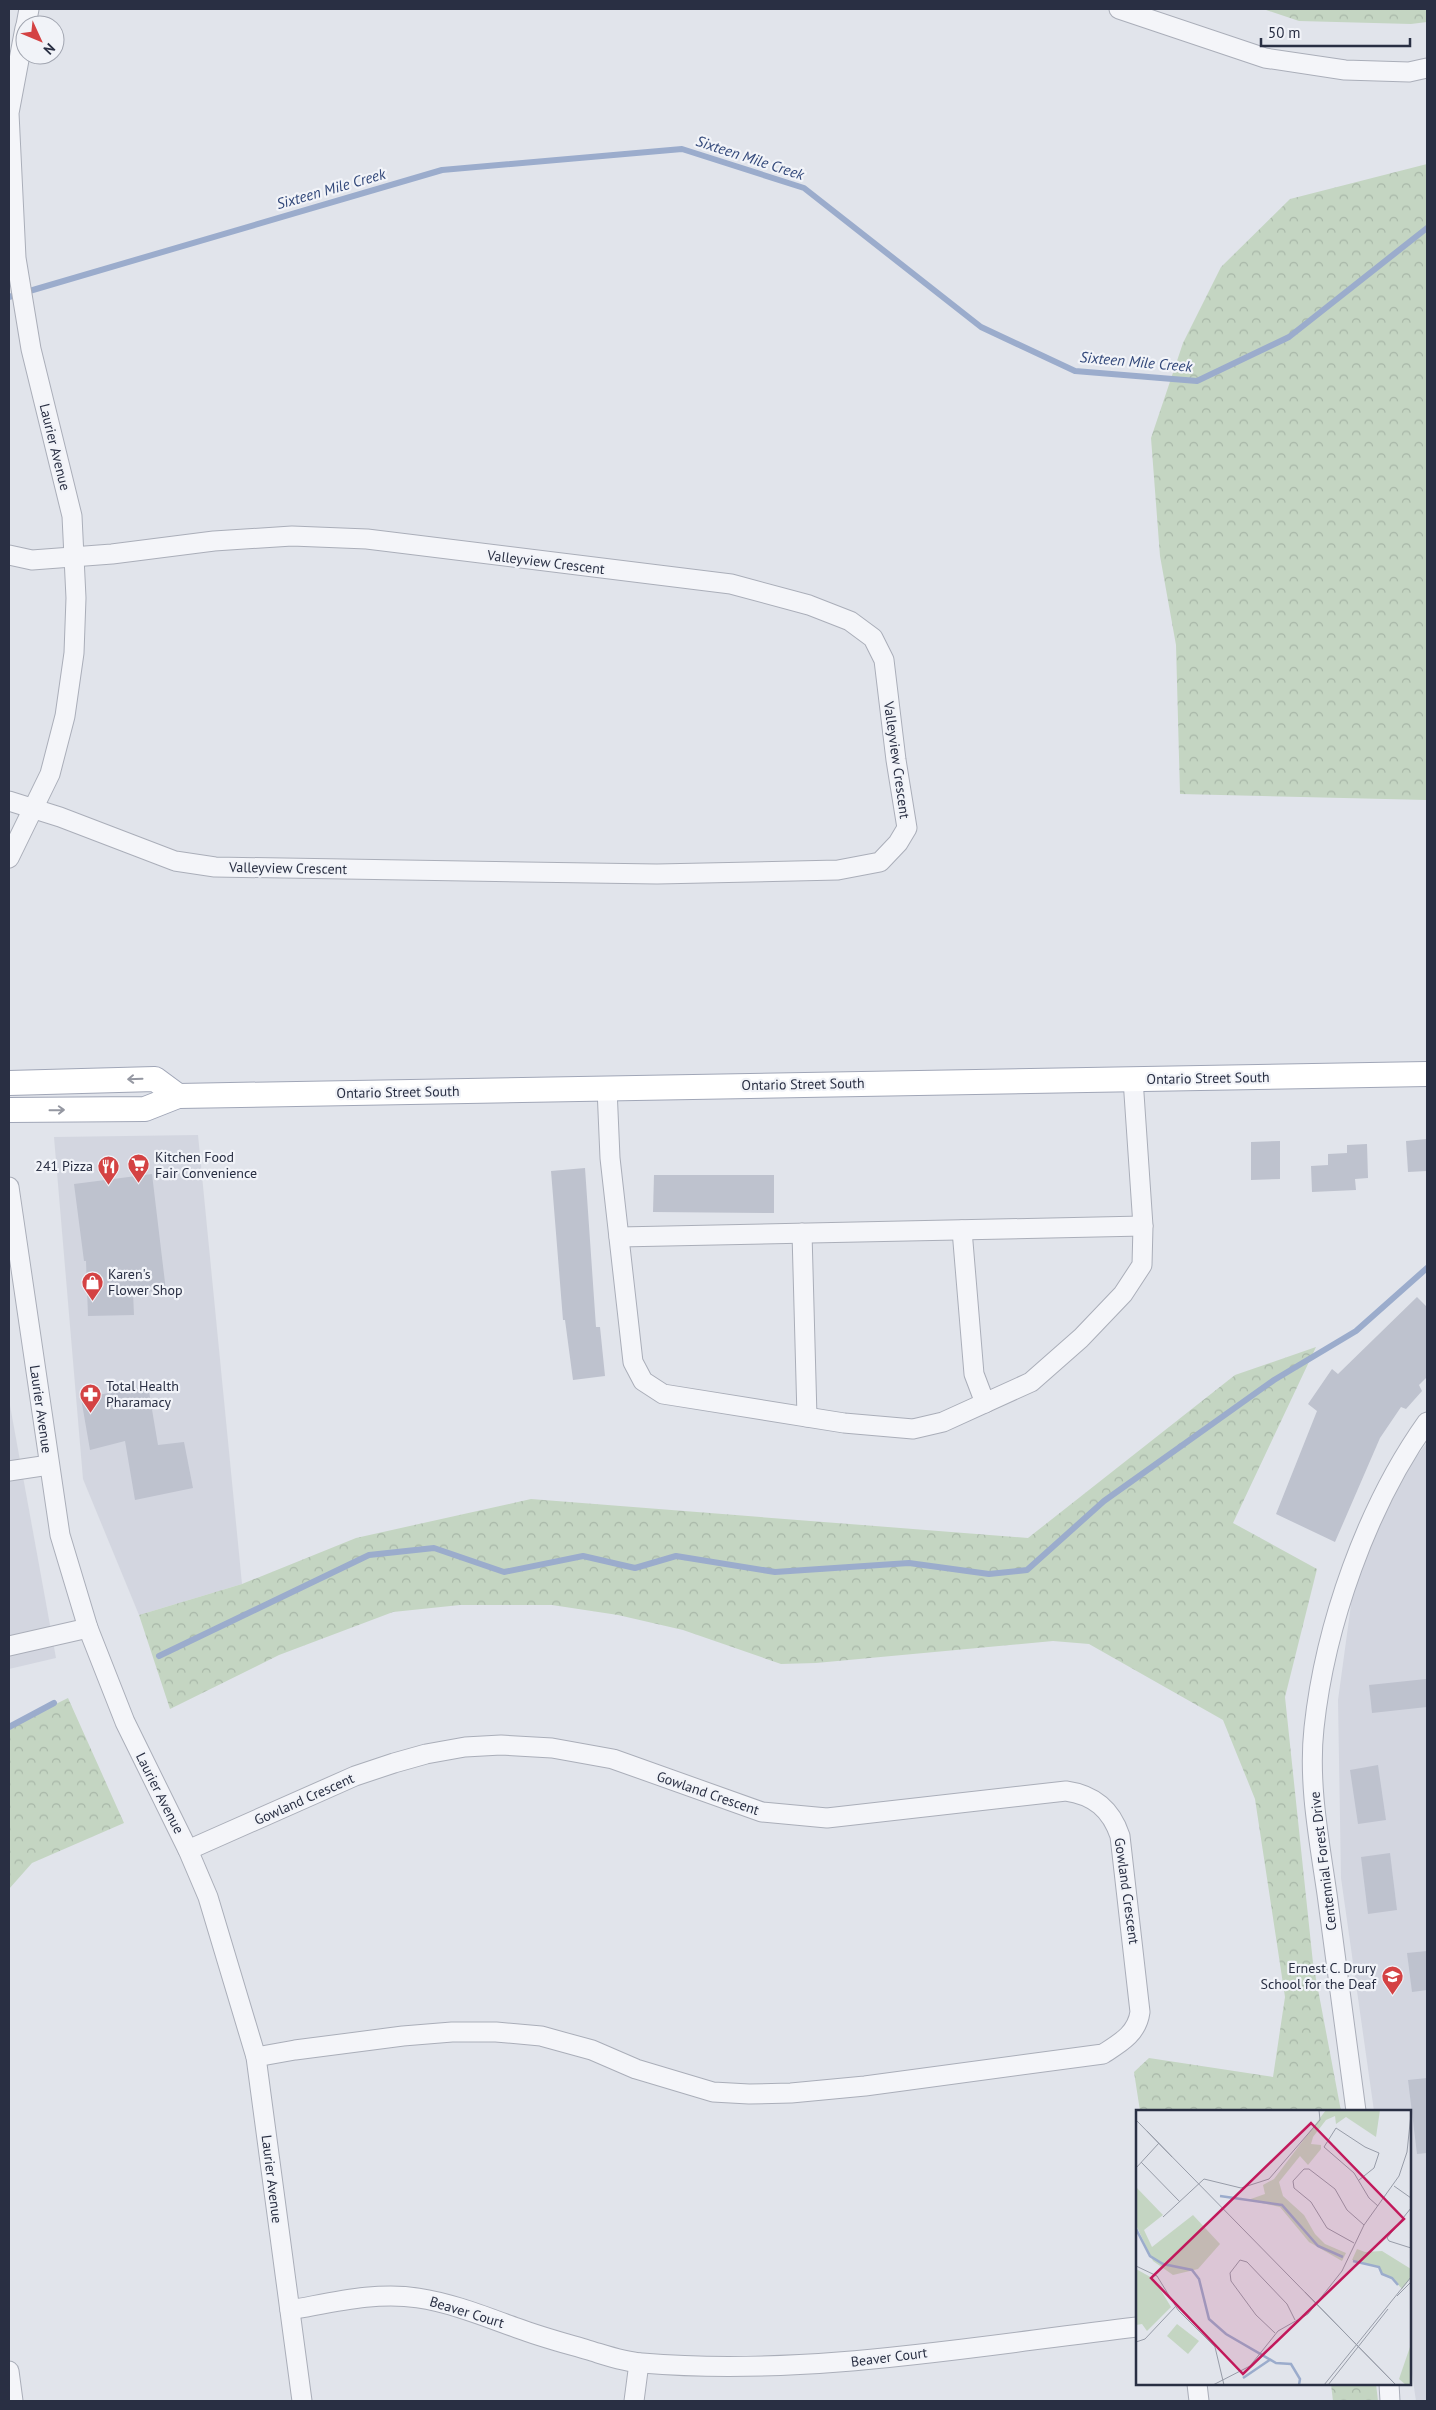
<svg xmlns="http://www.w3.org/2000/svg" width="1436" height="2410" font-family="'PT Sans',sans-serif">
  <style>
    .built { fill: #d3d6e0 }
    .forest { fill: url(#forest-crowns) }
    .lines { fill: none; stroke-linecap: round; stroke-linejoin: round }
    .stream { stroke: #9baccc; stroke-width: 6 }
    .building { fill: #bec2ce }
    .minor-casing { stroke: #aaaeb9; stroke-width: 21 }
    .major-casing { stroke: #a0a6b7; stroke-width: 26 }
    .minor { stroke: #f4f5f9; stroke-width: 19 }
    .major { stroke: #fff; stroke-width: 24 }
    .oneway { stroke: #9497a1 }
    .labels { text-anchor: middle; stroke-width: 4.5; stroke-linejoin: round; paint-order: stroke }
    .street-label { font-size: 14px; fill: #292f43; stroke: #f1f3f8 }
    .poi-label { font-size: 14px; fill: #292f43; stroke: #f1f3f8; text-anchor: start }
    .water-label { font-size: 15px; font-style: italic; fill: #314779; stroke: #f1f3f8 }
    .inset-river { fill: none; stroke: #9baccc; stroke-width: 2.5 }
    .inset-road { fill: none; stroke: #979ca8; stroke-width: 1 }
    .view { fill: #c2185b; fill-opacity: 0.15; stroke: #c2185b; stroke-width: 2.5 }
    .inset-edge { fill: none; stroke: #292f43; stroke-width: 2.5 }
  </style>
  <defs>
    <pattern id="forest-crowns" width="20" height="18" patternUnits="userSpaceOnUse" patternTransform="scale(1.25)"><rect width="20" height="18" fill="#c4d5c2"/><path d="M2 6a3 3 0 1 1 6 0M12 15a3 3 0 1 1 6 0" fill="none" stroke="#a8b7a8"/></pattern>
  </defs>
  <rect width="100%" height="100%" fill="#e1e4eb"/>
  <g class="built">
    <path d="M 198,1135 L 242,1584 L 139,1615 L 83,1479 L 54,1137 Z"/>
    <path d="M 9,1400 L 56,1658 L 9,1669 Z"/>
    <path d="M 1427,1442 L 1427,2401 L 1416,2401 L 1410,2360 L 1410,2111 L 1374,2111 L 1341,1878 L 1338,1700 L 1353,1590 L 1372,1539 L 1408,1469 Z"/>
  </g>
  <g class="forest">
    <path d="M 1263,9 L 1427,9 L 1427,22 L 1411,24 L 1299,21 Z"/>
    <path d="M 1427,164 L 1427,800 L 1180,794 L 1176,645 L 1160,556 L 1151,438 L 1183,343 L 1221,267 L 1290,199 Z"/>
    <path d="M 1316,1347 L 1233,1523 L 1317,1569 L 1285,1697 L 1313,1963 L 1341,2111 L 1140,2111 L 1134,2072 L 1149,2058 L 1273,2077 L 1285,1997 L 1255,1799 L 1223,1720 L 1089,1644 L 1053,1641 L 816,1663 L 781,1664 L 683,1630 L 618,1615 L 552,1605 L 460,1605 L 393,1612 L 279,1655 L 170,1709 L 139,1615 L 242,1584 L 356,1538 L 531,1499 L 1028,1538 L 1235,1375 Z"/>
    <path d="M 68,1698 L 124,1823 L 32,1863 L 9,1889 L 9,1727 Z"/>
    <path d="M 1331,2384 L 1376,2384 L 1378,2401 L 1333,2401 Z"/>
  </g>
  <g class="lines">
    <g class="stream">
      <path d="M 9,297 L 442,170 L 682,149 L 804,188 L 981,327 L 1075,371 L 1197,381 L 1289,337 L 1427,228"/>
      <path d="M 159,1656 L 369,1555 L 434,1548 L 504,1572 L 583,1556 L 635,1568 L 676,1556 L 775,1572 L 909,1563 L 989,1574 L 1027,1570 L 1104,1501 L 1274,1380 L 1356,1331 L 1427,1268"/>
      <path d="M 9,1727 L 54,1703"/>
    </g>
  </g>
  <g class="building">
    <path d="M 1427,1139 L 1427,1171 L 1408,1172 L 1406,1141 Z"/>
    <path d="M 1280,1141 L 1280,1179 L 1251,1180 L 1251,1142 Z"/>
    <path d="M 1367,1144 L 1368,1178 L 1355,1179 L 1356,1190 L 1312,1192 L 1311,1166 L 1328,1165 L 1328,1154 L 1347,1153 L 1347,1145 Z"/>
    <path d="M 585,1168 L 596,1327 L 600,1327 L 605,1376 L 573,1380 L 565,1320 L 563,1320 L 551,1171 Z"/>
    <path d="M 152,1174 L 166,1291 L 133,1292 L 134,1315 L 88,1316 L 86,1261 L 84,1261 L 74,1184 Z"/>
    <path d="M 654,1175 L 774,1175 L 774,1213 L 653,1212 Z"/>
    <path d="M 1417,1297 L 1427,1307 L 1427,1377 L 1419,1385 L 1422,1391 L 1406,1409 L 1401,1407 L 1380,1438 L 1335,1542 L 1276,1514 L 1317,1411 L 1308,1404 L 1332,1369 L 1338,1374 Z"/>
    <path d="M 148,1386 L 158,1445 L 184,1442 L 193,1488 L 135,1500 L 125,1441 L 90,1450 L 81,1398 Z"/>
    <path d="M 1426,1679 L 1427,1707 L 1372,1713 L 1369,1685 Z"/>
    <path d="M 1378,1765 L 1386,1820 L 1358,1824 L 1350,1770 Z"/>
    <path d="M 1390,1853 L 1397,1910 L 1368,1914 L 1361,1857 Z"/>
    <path d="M 1427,1951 L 1427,1990 L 1412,1992 L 1407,1953 Z"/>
    <path d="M 1427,2078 L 1427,2153 L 1417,2154 L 1408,2080 Z"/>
  </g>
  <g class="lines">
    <defs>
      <g id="minor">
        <path d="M 1119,9 L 1265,58 L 1345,70 L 1409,72 L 1427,68"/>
        <path d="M 26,25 L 29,9"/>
        <path d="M 9,555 L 32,560 L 112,554 L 214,541 L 292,536 L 367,539 L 731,584 L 809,605 L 850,621 L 873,638 L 884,660 L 896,760 L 907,828 L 898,843 L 880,862 L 838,870 L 657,874 L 215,867 L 175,861 L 60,817 L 9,801"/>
        <path d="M 9,858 L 50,774 L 65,716 L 74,653 L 76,598 L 72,516 L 31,349 L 16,258 L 9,113 L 25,28"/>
        <path d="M 607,1088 L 610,1158 L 633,1362 L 643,1381 L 663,1394 L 844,1423 L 913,1429 L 943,1422 L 1031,1382 L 1081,1338 L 1123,1294 L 1142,1265 L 1143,1226 L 1133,1079"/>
        <path d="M 9,1187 L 60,1535 L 88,1628 L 125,1722 L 188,1850 L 208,1897 L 256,2057 L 302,2401"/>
        <path d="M 962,1230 L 974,1374 L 985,1403"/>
        <path d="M 802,1233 L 807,1417"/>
        <path d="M 619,1237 L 1143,1226"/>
        <path d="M 9,1471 L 49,1465"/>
        <path d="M 9,1646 L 88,1628"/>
        <path d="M 188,1850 L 355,1776 L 394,1763 L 426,1754 L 465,1747 L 501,1745 L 552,1748 L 613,1759 L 762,1812 L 827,1818 L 1066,1791 C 1094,1795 1111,1809 1120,1836 L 1140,2012 C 1137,2034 1120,2043 1103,2054 L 865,2086 L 791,2093 L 749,2094 L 713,2092 L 636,2069 L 592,2050 L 541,2036 L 496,2032 L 452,2032 L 403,2036 L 295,2050 L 256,2057"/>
        <path d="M 1356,2111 C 1346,2039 1337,1966 1327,1894 C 1319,1839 1308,1783 1314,1728 C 1325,1625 1367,1506 1427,1422"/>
        <path d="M 290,2310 C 331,2303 376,2291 418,2298 C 452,2303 486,2317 517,2328 C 541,2337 564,2343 588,2350 C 605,2355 624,2362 642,2363 C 808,2377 973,2346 1137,2327"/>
        <path d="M 9,2371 L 13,2401"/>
        <path d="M 1197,2384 L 1199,2401"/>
        <path d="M 1389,2384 L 1390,2401"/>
        <path d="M 634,2401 L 639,2363"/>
      </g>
      <g id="major">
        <path d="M 9,1083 L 155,1079 L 178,1096"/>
        <path d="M 9,1110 L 145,1109 L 178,1096 L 1427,1074"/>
      </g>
    </defs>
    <use href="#minor" class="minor-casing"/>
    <use href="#major" class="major-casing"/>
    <use href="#minor" class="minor"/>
    <use href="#major" class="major"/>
  </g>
  <defs><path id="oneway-shaft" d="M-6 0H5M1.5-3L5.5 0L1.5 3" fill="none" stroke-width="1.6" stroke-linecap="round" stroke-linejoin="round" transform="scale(1.25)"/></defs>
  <g class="oneway">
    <use href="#oneway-shaft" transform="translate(135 1079) rotate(178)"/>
    <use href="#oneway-shaft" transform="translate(57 1110) rotate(-1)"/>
  </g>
  <defs>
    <symbol id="supermarket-pin" viewBox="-11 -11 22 30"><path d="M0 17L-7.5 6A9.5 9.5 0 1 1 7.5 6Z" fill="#d44243" stroke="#f1f3f8"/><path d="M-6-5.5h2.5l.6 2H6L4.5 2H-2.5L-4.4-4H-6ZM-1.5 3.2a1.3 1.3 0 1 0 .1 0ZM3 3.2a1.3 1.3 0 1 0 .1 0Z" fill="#fff"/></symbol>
    <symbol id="restaurant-pin" viewBox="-11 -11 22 30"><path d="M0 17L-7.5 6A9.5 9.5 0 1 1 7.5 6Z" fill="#d44243" stroke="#f1f3f8"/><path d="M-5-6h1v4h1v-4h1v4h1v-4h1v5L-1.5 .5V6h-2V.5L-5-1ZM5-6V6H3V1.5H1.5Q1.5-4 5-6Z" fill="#fff"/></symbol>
    <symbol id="shop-pin" viewBox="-11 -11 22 30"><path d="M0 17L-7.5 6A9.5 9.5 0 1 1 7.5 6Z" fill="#d44243" stroke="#f1f3f8"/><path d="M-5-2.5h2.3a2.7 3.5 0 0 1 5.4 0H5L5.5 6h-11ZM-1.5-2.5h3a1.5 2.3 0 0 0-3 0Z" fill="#fff"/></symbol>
    <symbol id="pharmacy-pin" viewBox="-11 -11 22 30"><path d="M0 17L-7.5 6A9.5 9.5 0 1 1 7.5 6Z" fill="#d44243" stroke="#f1f3f8"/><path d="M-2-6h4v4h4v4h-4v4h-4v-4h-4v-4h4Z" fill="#fff"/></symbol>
    <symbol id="school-pin" viewBox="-11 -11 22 30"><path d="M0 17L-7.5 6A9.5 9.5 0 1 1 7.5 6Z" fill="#d44243" stroke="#f1f3f8"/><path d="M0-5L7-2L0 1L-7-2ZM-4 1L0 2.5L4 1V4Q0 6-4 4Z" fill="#fff"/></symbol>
  </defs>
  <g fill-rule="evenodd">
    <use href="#supermarket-pin" x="126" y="1152" width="25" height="34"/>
    <use href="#restaurant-pin" x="96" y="1154" width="25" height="34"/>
    <use href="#shop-pin" x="80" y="1270" width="25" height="34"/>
    <use href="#pharmacy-pin" x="78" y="1382" width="25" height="34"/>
    <use href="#school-pin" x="1380" y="1964" width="25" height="34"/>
  </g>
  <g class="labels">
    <g class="street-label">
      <text transform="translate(55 447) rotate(76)" y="5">Laurier Avenue</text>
      <text transform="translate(546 562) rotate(7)" y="5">Valleyview Crescent</text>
      <text transform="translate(897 760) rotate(82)" y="5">Valleyview Crescent</text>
      <text transform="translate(288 868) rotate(1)" y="5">Valleyview Crescent</text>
      <text transform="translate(1208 1078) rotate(-1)" y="5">Ontario Street South</text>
      <text transform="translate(803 1084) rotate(-1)" y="5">Ontario Street South</text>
      <text transform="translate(398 1092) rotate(-1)" y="5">Ontario Street South</text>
      <text transform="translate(41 1409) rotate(82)" y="5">Laurier Avenue</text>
      <text transform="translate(160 1793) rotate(63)" y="5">Laurier Avenue</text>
      <text transform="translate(708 1793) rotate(19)" y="5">Gowland Crescent</text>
      <text transform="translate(304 1799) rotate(-24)" y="5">Gowland Crescent</text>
      <text transform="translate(1323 1861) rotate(-97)" y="5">Centennial Forest Drive</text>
      <text transform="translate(1127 1891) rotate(82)" y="5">Gowland Crescent</text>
      <text transform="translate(272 2179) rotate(83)" y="5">Laurier Avenue</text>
      <text transform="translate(467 2312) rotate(17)" y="5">Beaver Court</text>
      <text transform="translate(889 2357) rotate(-7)" y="5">Beaver Court</text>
    </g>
    <g class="poi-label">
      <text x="155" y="1162">Kitchen Food<tspan x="155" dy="16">Fair Convenience</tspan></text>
      <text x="93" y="1171" text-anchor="end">241 Pizza</text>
      <text x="108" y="1279">Karen's<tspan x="108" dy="16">Flower Shop</tspan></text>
      <text x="106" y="1391">Total Health<tspan x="106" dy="16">Pharamacy</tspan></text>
      <text x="1376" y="1973" text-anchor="end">Ernest C. Drury<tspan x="1376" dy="16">School for the Deaf</tspan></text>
    </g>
    <g class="water-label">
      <text transform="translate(750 158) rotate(18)" y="5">Sixteen Mile Creek</text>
      <text transform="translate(331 189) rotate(-16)" y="5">Sixteen Mile Creek</text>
      <text transform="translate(1136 362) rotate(5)" y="5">Sixteen Mile Creek</text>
    </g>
  </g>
  <g transform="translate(1136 2110)">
    <rect width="275" height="275" fill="#e1e4eb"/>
    <path d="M 41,214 L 63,231 L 52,244 L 31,226 Z" fill="#c4d5c2"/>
    <path d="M 190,0 L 244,0 L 240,27 L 210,7 L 200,14 L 199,6 L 190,10 L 177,27 L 175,34 L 185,35 L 185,39 L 172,55 L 164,46 L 143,72 L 147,86 L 168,105 L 179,124 L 189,134 L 210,143 L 206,151 L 173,132 L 144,97 L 112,90 L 129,84 L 127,75 L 138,69 ZM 0,77 L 27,105 L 8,120 L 16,137 L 57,105 L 84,134 L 62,159 L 37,165 L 17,151 L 0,115 ZM 221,139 L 229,142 L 246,141 L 275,159 L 275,168 L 266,179 L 256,168 L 246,164 L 243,157 L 216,150 ZM 0,159 L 18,169 L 35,197 L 11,221 L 6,214 L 0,215 ZM 275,234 L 275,275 L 270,275 L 263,269 Z" fill="#c4d5c2"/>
    <path class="inset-river" d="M 84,86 L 146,95 L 182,136 L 207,147M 0,119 L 14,146 L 27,154 L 56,160 L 63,169 L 73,209 L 90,224 L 140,253 L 155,254 L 164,269 L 163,275M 217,151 L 243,157 L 246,164 L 256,168 L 262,175M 107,268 L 135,249"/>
    <path class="inset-road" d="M 0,10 L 259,274M 11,21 L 36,47M 5,52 L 44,92M 0,58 L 23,33M 223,70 L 238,58 L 243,43 L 229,37 L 200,18 L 188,37 L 218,63 L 233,88 L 242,96M 258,76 L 275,88M 275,98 L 251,128 L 253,131 L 275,138M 27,107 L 68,69 L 105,78 L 133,69 L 184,10 L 183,0M 218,133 L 191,118 L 175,92 L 158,78 L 157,71 L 168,59 L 173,59 L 199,79 L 211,100 L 228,115M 0,156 L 21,166 L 42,200 L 79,237 L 88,275M 169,182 L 259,274M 261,186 L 275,172M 139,223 L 120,205 L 95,171 L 94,163 L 104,150 L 111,152 L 151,194 L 159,210M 0,232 L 9,229 L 40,196M 77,275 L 114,256 L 142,221 L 172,204 L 206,161 L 228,115 L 263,66 L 271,42 L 275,4M 188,275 L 275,167M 192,275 L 252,199"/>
    <path class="view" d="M 175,13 L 268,109 L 107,264 L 15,168 Z"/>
    <rect width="275" height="275" class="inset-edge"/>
  </g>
  <rect width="1436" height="2410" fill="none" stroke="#292f43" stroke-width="20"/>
  <g transform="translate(40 40) rotate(134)"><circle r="24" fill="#f1f3f8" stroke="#a1a5b0"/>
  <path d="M0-4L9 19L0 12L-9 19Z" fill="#d44243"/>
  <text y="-8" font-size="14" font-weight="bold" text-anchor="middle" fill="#292f43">N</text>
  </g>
  <path d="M1261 38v8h149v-8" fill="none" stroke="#292f43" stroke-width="2.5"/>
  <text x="1268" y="38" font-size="15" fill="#292f43" stroke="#f1f3f8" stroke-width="4" paint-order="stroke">50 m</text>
</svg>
